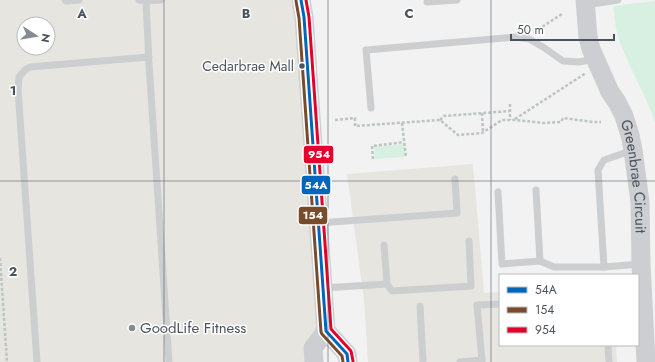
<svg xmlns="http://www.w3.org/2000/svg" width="655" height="362" font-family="Jost,sans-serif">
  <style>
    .commercial { fill: #e7e5e0; fill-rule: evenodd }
    .green { fill: #d8f0e2 }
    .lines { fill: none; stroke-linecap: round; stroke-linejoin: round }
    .path { stroke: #bbc5c2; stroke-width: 2.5; stroke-dasharray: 3 2; stroke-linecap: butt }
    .lane { stroke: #ccced0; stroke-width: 7 }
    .secondary { stroke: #cdced1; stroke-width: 19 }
    .bus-1-casing { stroke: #fff; stroke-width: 6 }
    .bus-2-casing { stroke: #fff; stroke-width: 6 }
    .bus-3-casing { stroke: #fff; stroke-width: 6 }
    .bus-1 { stroke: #0065bd; stroke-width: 3 }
    .bus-2 { stroke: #7a4b2a; stroke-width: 3 }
    .bus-3 { stroke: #e4002b; stroke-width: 3 }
    .grid { fill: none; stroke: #4a545e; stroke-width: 1; stroke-opacity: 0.55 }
    .bus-dot { fill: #4a545e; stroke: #fff; stroke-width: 1.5 }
    .poi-dot { fill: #858b92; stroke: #fff; stroke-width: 1.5 }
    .labels { text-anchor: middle; stroke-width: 3; stroke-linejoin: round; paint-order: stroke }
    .bus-label { font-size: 14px; fill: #4a545e; stroke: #fff; text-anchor: end }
    .street-label { font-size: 15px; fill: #4a545e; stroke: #fff }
    .poi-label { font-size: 15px; fill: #4a545e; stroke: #fff; text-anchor: start }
    .grid-label { font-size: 13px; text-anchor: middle; font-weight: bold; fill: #4a545e; stroke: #fff; stroke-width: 3; stroke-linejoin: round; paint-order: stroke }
    .line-badge { stroke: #fff; stroke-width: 1.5 }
    .badge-label { font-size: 11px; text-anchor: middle; font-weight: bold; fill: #fff }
  </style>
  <rect width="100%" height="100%" fill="#f2f2f2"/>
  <g class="commercial">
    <path d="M 0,0 L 301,0 L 323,288 L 314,362 L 0,362 ZM 24,24 L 48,24 L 48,48 L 24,48 Z"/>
    <path d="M 473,164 L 484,293 L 500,292 L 500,345 L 616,345 L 617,362 L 368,362 L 364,300 L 347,174 Z"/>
  </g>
  <g class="green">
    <path d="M 655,1 L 655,122 C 645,93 628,66 618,37 C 615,27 615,16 613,6 Z"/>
    <path d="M 403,144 L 404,144 L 405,157 L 375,159 L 374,147 Z"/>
  </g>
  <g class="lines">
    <g class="path">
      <path d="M 534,32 L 562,14"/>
      <path d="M 510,104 L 510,120"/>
      <path d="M 482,113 L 483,132"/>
      <path d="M 515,119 L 586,73"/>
      <path d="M 335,120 L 355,118 L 355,126 L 440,120 L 458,135 L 482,133 L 502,120 L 514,120 L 535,122 L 543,123 L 561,122 L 563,118 L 593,122 L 601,122"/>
      <path d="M 440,120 L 444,116 L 510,111"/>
      <path d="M 402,123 L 406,157"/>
      <path d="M 373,159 L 372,146 L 404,142"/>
      <path d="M 0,258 L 7,362"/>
    </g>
    <g class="lane">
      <path d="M 65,0 L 66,1 L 79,0"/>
      <path d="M 139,0 L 146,1 L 161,0"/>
      <path d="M 146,1 L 149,64 L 169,362"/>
      <path d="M 427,2 L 457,0"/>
      <path d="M 586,5 L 618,0"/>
      <path d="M 371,108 L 366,50 L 516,37 L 529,39 L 543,47 L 563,61 L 579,62 L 594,59"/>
      <path d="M 498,192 L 502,264 L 540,261 L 536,190"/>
      <path d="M 319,223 L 457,213 L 455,179"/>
      <path d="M 540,261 L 554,267 L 604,267 L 641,264"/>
      <path d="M 604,267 L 598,170 L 604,160 L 633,150"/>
      <path d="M 387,284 L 392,291 L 471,286 L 469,241"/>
      <path d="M 323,288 L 387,284 L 384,245"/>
      <path d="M 420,306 L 423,362"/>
      <path d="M 608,345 L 609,362"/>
      <path d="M 482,360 L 477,305 L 500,304"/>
      <path d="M 37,362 L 18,89 L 19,77 L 25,70 L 30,67 L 149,57"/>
      <path d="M 460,362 L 482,360 L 482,362"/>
    </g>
    <g class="secondary">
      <path d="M 301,0 L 304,17 L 326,331 L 347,354 L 348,362"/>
      <path id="s1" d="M 585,0 L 588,37 L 591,49 L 610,92 L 617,102 L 624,116 L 630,135 L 633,150 L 640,202 L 641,264 L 646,362"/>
      <path d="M 314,362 L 313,348 L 326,331"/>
    </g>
    <defs>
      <path id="bus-1" d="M 301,0 L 304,17 L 326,331 L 347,354 L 348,362"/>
      <path id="bus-2" d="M 296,1 L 299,18 L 321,332 L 322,334 L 342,356 L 343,362"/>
      <path id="bus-3" d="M 306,0 L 309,17 L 331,329 L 351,351 L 353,361"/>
    </defs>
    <use href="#bus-1" class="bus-1-casing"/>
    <use href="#bus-2" class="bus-2-casing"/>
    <use href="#bus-3" class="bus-3-casing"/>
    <use href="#bus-1" class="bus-1"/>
    <use href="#bus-2" class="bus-2"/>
    <use href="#bus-3" class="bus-3"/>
  </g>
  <path class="grid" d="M 164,0 L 164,362M 328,0 L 328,362M 491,0 L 491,362M 0,181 L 655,181"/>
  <circle class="bus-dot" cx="302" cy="66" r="3.5"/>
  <circle class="poi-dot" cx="132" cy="328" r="4"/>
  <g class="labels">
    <g class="bus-label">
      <text x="294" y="71">Cedarbrae Mall</text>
    </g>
    <g class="street-label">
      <text dy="5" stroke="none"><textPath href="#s1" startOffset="186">Greenbrae Circuit</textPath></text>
    </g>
    <g class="poi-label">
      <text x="140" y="333">GoodLife Fitness</text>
    </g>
  </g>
  <g class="grid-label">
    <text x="82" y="18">A</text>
    <text x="246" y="18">B</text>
    <text x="409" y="18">C</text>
    <text x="13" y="95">1</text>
    <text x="13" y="276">2</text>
  </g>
  <g class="line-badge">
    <rect x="303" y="145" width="31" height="19" rx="4" fill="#e4002b"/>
    <rect x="301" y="175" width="30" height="20" rx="4" fill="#0065bd"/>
    <rect x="298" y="206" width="30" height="19" rx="4" fill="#7a4b2a"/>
  </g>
  <g class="badge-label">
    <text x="319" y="158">954</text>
    <text x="316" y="189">54A</text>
    <text x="313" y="219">154</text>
  </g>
  <rect x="499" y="274" width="140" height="72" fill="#ffffff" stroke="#b7bbbf"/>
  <rect x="507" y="287" width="20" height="6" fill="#0065bd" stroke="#b7bbbf"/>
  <text x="535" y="294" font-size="12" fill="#4a545e">54A</text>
  <rect x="507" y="307" width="20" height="6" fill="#7a4b2a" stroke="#b7bbbf"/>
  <text x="535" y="314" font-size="12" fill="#4a545e">154</text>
  <rect x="507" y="327" width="20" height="6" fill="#e4002b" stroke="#b7bbbf"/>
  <text x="535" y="334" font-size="12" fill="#4a545e">954</text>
  <g transform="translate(36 36) rotate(102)"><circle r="19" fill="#ffffff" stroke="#b7bbbf"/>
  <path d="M0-3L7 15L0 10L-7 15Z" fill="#858b92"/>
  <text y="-6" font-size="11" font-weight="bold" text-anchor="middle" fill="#4a545e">N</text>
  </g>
  <path d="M511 34v6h103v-6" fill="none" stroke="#4a545e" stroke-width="2"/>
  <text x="517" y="34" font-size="12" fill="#4a545e" stroke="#ffffff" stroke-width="3" paint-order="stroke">50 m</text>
</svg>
